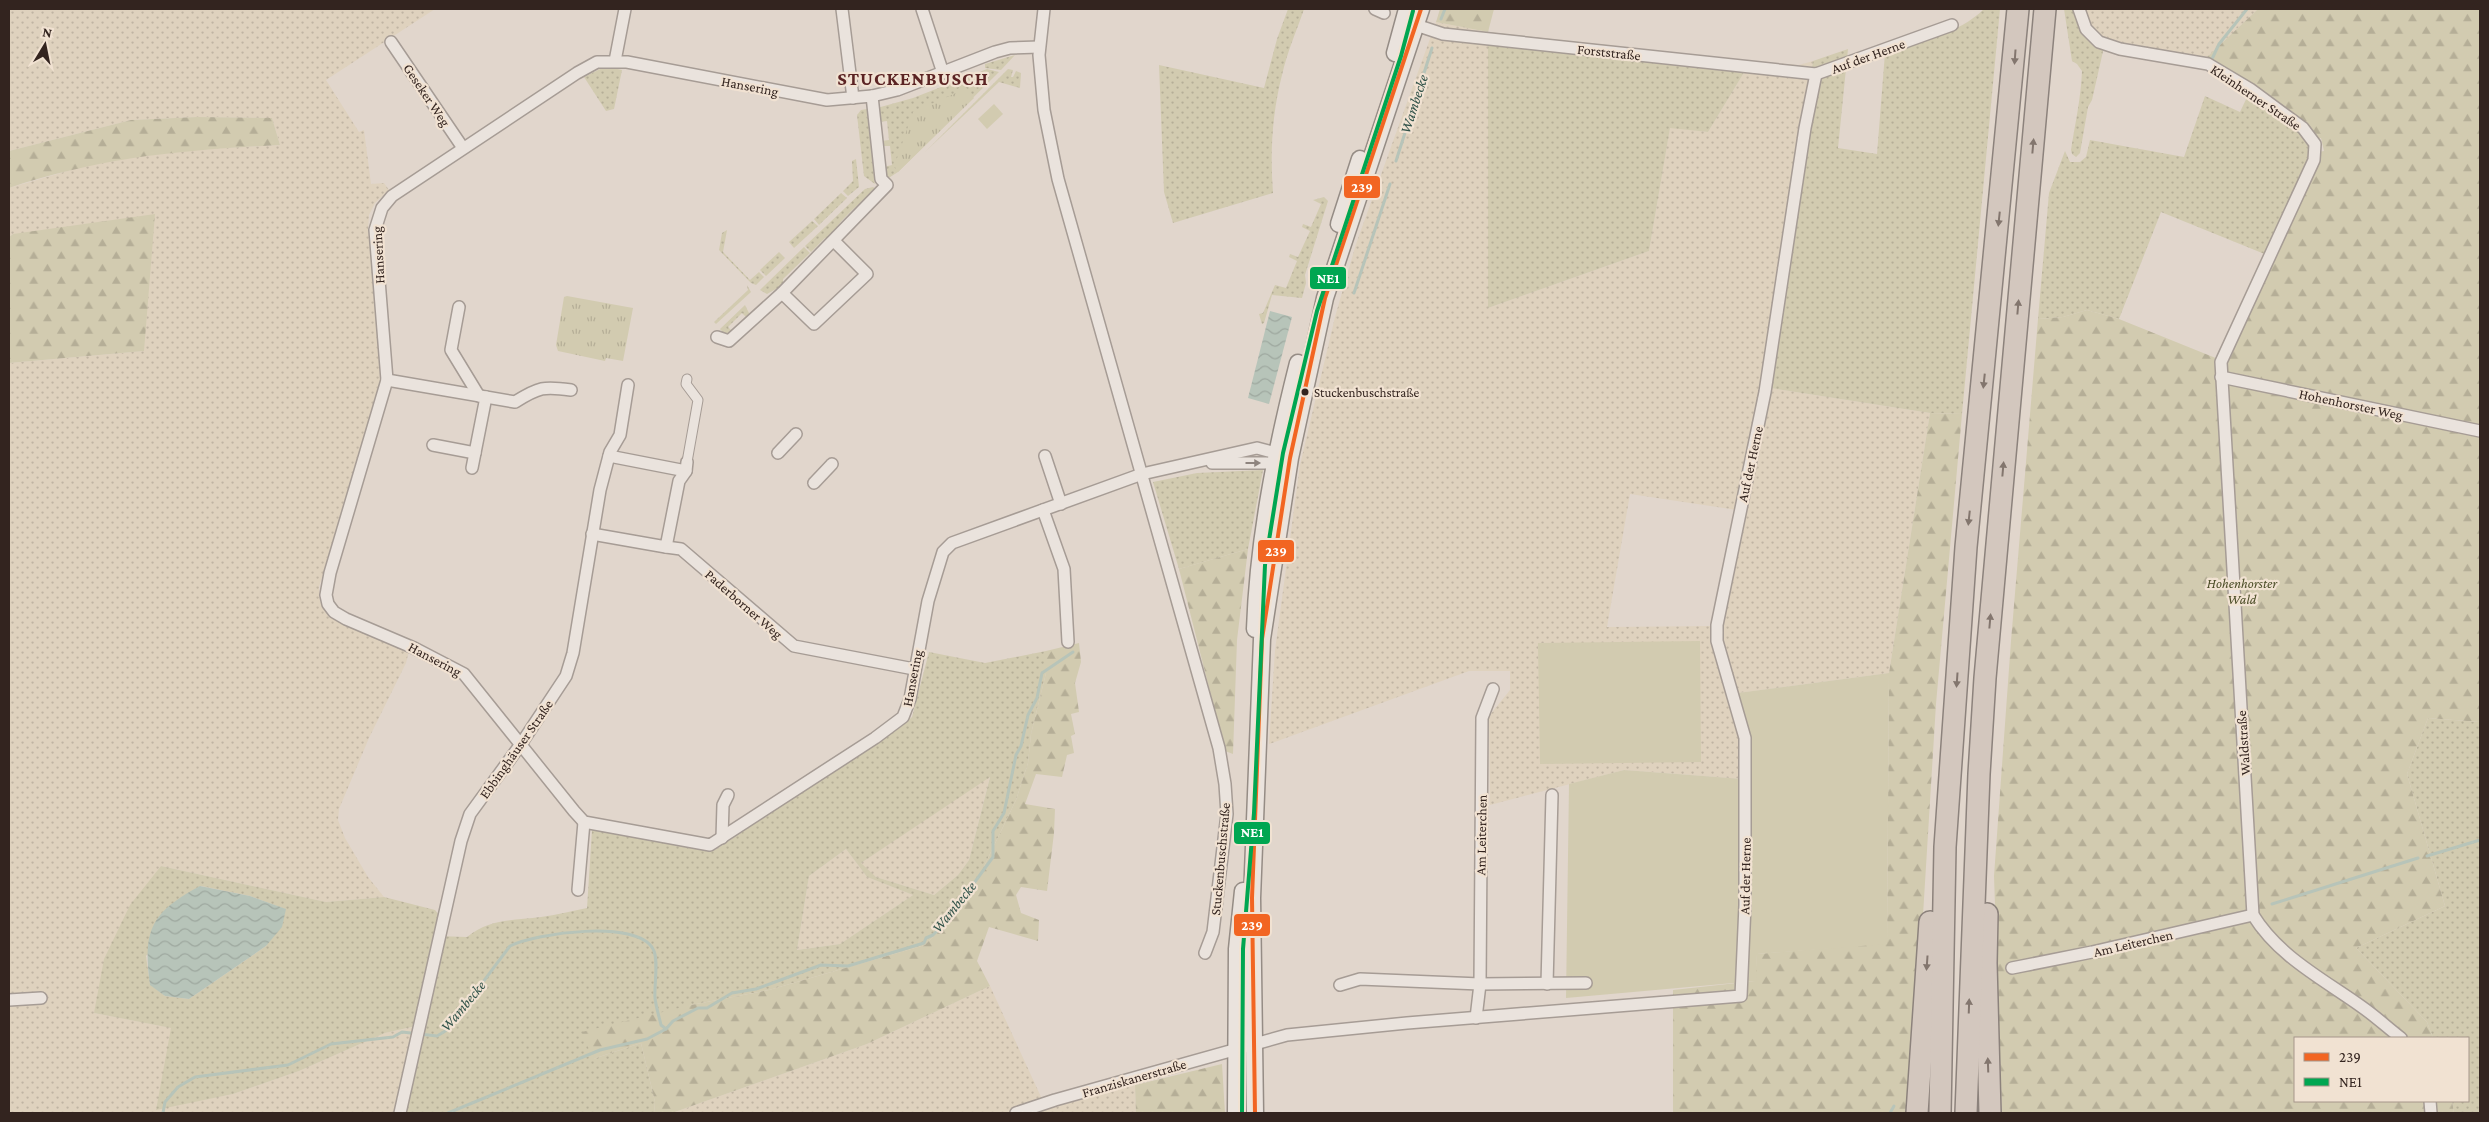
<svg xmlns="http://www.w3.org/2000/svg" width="2489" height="1122" font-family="'Crimson Pro',serif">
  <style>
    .farmland { fill: url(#farmland-dots); fill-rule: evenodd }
    .grass { fill: url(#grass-dots); fill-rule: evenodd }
    .forest { fill: url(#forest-firs) }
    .park { fill: url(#park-tufts) }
    .garden { fill: #d2cbb0 }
    .water { fill: url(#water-waves) }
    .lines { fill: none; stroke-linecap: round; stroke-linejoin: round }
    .stream { stroke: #b7c4b9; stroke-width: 3 }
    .pedestrian-casing { stroke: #a69c95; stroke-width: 11 }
    .minor-casing { stroke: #a69c95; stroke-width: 14 }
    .secondary-casing { stroke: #958c85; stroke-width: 19 }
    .motorway-casing { stroke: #8c827c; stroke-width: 24 }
    .pedestrian { stroke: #eae3dd; stroke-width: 9 }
    .minor { stroke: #eae3dd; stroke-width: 11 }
    .secondary { stroke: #eae3dd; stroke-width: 16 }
    .motorway { stroke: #d3c7be; stroke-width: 21 }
    .bus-1-casing { stroke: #f1e2d2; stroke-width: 8 }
    .bus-2-casing { stroke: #f1e2d2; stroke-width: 8 }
    .bus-1 { stroke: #f26522; stroke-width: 4 }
    .bus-2 { stroke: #00a651; stroke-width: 4 }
    .oneway { fill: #83766e }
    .oneway2 { fill: #8e847e }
    .bus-dot { fill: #33241f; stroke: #f1e2d2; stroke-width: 2 }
    .labels { text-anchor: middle; stroke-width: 4.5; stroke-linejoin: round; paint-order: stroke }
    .bus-label { font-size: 13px; fill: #33241f; stroke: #f1e2d2; text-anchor: start }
    .street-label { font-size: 14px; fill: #33241f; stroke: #f1e2d2 }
    .park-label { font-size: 14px; font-style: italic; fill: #4b4d27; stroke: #f1e2d2 }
    .water-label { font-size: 15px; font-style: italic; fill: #2f5148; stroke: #f1e2d2 }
    .district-label { font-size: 19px; font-weight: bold; letter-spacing: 1px; fill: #5b2323; stroke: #f1e2d2 }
    .line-badge { stroke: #f1e2d2; stroke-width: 2 }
    .badge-label { font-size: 14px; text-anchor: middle; font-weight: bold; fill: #fff }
  </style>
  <defs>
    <pattern id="farmland-dots" width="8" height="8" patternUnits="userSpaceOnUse" patternTransform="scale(1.25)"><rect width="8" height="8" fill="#dfd2be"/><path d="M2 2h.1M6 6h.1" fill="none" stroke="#c0b4a3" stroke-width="1.8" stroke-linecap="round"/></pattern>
    <pattern id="grass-dots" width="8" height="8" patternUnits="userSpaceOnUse" patternTransform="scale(1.25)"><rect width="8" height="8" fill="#d2cbb0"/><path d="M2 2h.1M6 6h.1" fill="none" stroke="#b5ae97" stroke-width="1.8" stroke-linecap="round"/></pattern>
    <pattern id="forest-firs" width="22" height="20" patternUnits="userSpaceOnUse" patternTransform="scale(1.25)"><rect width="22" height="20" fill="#d2cbb0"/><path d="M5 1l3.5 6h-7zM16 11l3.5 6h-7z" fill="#b5ae97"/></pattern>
    <pattern id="park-tufts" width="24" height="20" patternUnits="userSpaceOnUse" patternTransform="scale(1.25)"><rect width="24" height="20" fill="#d2cbb0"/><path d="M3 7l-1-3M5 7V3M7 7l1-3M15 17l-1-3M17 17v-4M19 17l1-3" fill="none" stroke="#b5ae97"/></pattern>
    <pattern id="water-waves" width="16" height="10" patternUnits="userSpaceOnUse" patternTransform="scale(1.25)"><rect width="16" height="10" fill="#b7c4b9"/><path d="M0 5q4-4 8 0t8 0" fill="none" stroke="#9ea89f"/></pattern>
  </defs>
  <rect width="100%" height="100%" fill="#e1d6cc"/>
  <g class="farmland">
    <path d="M 9,9 L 435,9 L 326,80 L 359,132 L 364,130 L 371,184 L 384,183 L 389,190 L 375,203 L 369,215 L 368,230 L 373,262 L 381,384 L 319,587 L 320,601 L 329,617 L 346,626 L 366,632 L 409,651 L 406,663 L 369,738 L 339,809 L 338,820 L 345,838 L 368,877 L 384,897 L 326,902 L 161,866 L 94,1013 L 172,1028 L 157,1109 L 233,1094 L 299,1071 L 385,1033 L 417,1026 L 397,1113 L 9,1113 L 9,363 L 144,351 L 13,234 L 9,237 L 9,188 L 95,163 L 186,150 L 280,145 L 272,118 L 197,117 L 131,120 L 9,151 Z"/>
    <path d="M 2082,9 L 2258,9 L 2205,59 L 2111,44 L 2091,31 Z"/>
    <path d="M 1436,22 L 1488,32 L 1488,308 L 1649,251 L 1670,127 L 1708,132 L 1751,61 L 1799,65 L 1813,61 L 1764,387 L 1930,413 L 1889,673 L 1731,694 L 1742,739 L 1743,779 L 1624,770 L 1490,805 L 1489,716 L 1510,690 L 1510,671 L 1469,671 L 1269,744 L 1275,650 L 1300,465 L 1335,317 L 1356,244 ZM 1630,494 L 1737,510 L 1712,626 L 1607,627 Z"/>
    <path d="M 990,776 L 969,860 L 958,875 L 934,895 L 876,877 L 866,870 L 861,863 Z"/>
    <path d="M 846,849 L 867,877 L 913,895 L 840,944 L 797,950 L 809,876 Z"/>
    <path d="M 990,986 L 1042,1099 L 1044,1110 L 1135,1085 L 1136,1113 L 672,1113 L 867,1044 Z"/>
  </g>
  <g class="grass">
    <path d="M 1288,9 L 1304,9 C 1297,30 1287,52 1282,75 C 1272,114 1270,153 1273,193 L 1173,223 L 1164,192 L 1159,65 L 1264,88 L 1277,39 Z"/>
    <path d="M 1984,9 L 2000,9 L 1962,414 L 1930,413 L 1764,387 L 1813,61 L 1848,49 L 1838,148 L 1877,154 L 1885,53 C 1917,42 1959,34 1984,9 Z"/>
    <path d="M 2064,9 L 2075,9 L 2104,47 L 2092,100 L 2088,107 L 2080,153 L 2076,157 L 2072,154 L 2071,150 C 2075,124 2081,98 2082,71 L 2077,64 L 2072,61 Z"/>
    <path d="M 1488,32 L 1751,61 L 1708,132 L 1670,128 L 1649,251 L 1488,308 Z"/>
    <path d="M 1015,55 L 1001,70 L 985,68 L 985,64 Z"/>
    <path d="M 613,68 L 622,70 L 614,109 L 606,111 L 584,77 L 600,69 Z"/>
    <path d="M 987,69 L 999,72 L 898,172 L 887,179 L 884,167 L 892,165 L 890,146 L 882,146 L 881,141 L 889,140 L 887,121 L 879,122 L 877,108 L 913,98 Z"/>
    <path d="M 1008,69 L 1013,70 L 1011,77 L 1013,77 L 1016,71 L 1021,73 L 1020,88 L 999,82 L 925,152 Z"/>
    <path d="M 2249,93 L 2303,132 L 2310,146 L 2308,164 L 2267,255 L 2161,212 L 2119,319 L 2087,310 L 2063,317 L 2038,319 L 2049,193 L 2065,151 L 2070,162 L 2080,162 L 2086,157 L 2090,140 L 2184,157 L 2205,96 L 2240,112 Z"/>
    <path d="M 867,109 L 875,184 L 864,176 L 857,115 L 861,110 Z"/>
    <path d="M 856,159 L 859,187 L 848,196 L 843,191 L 853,181 L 852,161 Z"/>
    <path d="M 873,187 L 876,189 C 864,200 833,224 831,239 L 825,238 L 811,252 L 805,246 L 865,189 Z"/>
    <path d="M 841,193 L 847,198 L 819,225 L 814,219 Z"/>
    <path d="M 1324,197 L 1328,201 L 1305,275 L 1306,283 L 1302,298 L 1272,295 L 1264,323 L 1262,324 L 1259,314 L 1263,313 L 1275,285 L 1286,288 L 1297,261 L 1289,257 L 1290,254 L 1298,257 L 1310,231 L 1302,227 L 1303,224 L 1311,227 L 1321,204 L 1313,200 Z"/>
    <path d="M 812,221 L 818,226 L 794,248 L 789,242 Z"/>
    <path d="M 727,230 L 723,252 L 750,280 L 759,272 L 764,277 L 756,285 L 751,283 L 719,250 L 722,233 Z"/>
    <path d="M 804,247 L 810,253 L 783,279 L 783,285 L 767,294 L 760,290 Z"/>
    <path d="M 779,252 L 785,258 L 766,276 L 760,270 Z"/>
    <path d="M 747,285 L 751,292 L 716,324 L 714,322 L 748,290 Z"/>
    <path d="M 745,305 L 751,317 L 748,319 L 742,313 L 728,327 L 734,333 L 732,335 L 723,333 L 720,329 Z"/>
    <path d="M 1263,470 L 1248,549 L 1179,569 L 1153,482 L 1197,473 Z"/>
    <path d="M 1046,651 L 1046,673 L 1031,734 L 1028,763 L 1016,800 L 975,885 L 952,917 L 925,945 L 769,990 L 691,1005 L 593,1059 L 641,1043 L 655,1102 L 654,1113 L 397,1113 L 416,1026 L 385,1033 L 299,1071 L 233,1094 L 156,1110 L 171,1028 L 94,1013 L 104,959 L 130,905 L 161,866 L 326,902 L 384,897 L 435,910 L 440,916 L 437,936 L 467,937 C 491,918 512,921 541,917 C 556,915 571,911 587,908 L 592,830 L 715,850 L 901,727 L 912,717 L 929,652 L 985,663 ZM 990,777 L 969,860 L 958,875 L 934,895 L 876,877 L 861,863 ZM 846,849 L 867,877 L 913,895 L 840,944 L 797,950 L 809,876 ZM 201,886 L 250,896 L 285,909 L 266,946 L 189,999 L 165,996 L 150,984 L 146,956 Z"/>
    <path d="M 2428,718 L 2480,722 L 2480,1113 L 2454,1113 L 2452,1101 L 2468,1101 L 2468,1038 L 2433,1038 L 2427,1022 L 2356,948 L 2445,906 L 2407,774 Z"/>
  </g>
  <g class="forest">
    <path d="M 1440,9 L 1494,9 L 1488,32 L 1436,22 Z"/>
    <path d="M 2258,9 L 2480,9 L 2480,722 L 2428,718 L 2407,774 L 2445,906 L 2356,948 L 2427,1022 L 2433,1038 L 2295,1038 L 2295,1101 L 2452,1101 L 2454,1113 L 2002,1113 L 1994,876 L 2011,641 L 2038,319 L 2063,317 L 2087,310 L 2119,319 L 2228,363 L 2318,152 L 2324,151 L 2321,138 L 2317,139 L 2311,129 L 2252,87 L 2205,59 Z"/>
    <path d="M 197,117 L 272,118 L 280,145 C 184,150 101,157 9,188 L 9,151 L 131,120 Z"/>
    <path d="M 155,214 L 144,351 L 9,363 L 9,237 L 13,234 Z"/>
    <path d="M 1930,413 L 1962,414 L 1936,704 L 1920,964 L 1907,1113 L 1673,1113 L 1673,990 L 1755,981 L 1757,954 L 1887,943 L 1889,673 Z"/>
    <path d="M 1248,549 L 1237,640 L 1233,754 L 1225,751 L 1179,569 Z"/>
    <path d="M 1079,643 L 1081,662 L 1075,683 L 1079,712 L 1071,714 L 1075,734 L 1071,736 L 1074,753 L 1067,755 L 1062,777 L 1036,774 L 1025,804 L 1055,809 L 1054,833 L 1047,891 L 1021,887 L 1016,895 L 1021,913 L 1039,920 L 1038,941 L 989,927 L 977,961 L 990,986 L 867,1044 L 672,1113 L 654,1113 L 655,1102 L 641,1043 L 593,1059 L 582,1032 L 691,1005 L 769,990 L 925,945 L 952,917 L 975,885 L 1016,800 L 1028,763 L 1031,734 L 1046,673 L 1046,651 Z"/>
    <path d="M 1222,1064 L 1225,1113 L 1136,1113 L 1135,1085 Z"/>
  </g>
  <g class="park">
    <path d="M 965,89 L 974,98 L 898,172 L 894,167 L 913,112 Z"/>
    <path d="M 567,296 L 633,308 L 623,361 L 606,358 L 605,361 L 558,351 L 556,345 L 564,297 Z"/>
  </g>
  <g class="garden">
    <path d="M 994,104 L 1003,114 L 987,129 L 978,119 Z"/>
    <path d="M 1700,641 L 1701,762 L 1540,764 L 1538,643 Z"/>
    <path d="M 1889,673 L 1887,944 L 1757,954 L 1756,981 L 1566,998 L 1569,784 L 1624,770 L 1743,779 L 1742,739 L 1730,694 Z"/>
  </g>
  <g class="water">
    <path d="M 1270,311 L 1292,317 L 1269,404 L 1248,398 Z"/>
    <path d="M 200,886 L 250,896 L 286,909 L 282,927 L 266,946 L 189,999 L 165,996 L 150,985 C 142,929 152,912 200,886 Z"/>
  </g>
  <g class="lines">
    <g class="stream">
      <path d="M 1441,19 L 1445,9"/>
      <path d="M 2212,59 L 2219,44 L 2247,9"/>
      <path d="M 1396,161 L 1432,48"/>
      <path d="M 1354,293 L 1390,184"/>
      <path d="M 2427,856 L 2480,840"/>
      <path d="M 2272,904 L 2418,858"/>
      <path d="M 163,1113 L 165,1102 L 178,1087 L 195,1077 L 288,1065 L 331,1044 L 393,1037 L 402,1032 L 437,1036 L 447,1030 L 510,946 C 536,933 637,919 653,949 C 659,958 654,986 655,998 C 656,1007 659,1016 661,1025 L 666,1029"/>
      <path d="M 448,1113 L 600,1050 L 647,1039 L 666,1029 L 673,1021 L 698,1008 L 707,1008 L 732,993 L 756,989 L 821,965 L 848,966 L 924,943 L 926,938 L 933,935 L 945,923 L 993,857 L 993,831 L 1004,813 L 1016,755 L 1021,746 L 1028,715 L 1037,698 L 1042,673 L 1073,652"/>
      <path d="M 1890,1113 L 1894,1106"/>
    </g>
    <defs>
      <path id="pedestrian" d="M 687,379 L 686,384 L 698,400 L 687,462"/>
      <g id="minor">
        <path d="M 842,9 L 853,98"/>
        <path d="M 922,9 L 943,73"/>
        <path d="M 1044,9 L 1039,55 L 1044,110 L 1058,179 L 1219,748 L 1225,784 L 1227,814 L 1213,932 L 1205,953"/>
        <path d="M 1375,9 L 1384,13"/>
        <path d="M 2079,9 L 2086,29 L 2099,42 L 2120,49 L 2208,64 L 2250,89 L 2303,128 L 2315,144 L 2314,160 L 2221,362 L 2253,915 C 2279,957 2323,979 2362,1007 C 2375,1016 2388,1028 2401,1038"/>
        <path d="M 1410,23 L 1443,34 L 1816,74 L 1952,25"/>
        <path d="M 391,42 L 463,148"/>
        <path d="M 1039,47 L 1010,48 L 995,52 L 897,90 L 872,96 L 827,100 L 627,62 L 597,62 L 577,73 L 392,196 L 382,208 L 375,230 L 387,380 L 330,573 L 326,595 L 328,604 L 334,612 L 346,619 L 414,648 L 464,674 L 574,811 L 584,822 L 710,845 L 875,738 L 903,717 L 910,699 L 928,601 L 943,552 L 952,543 L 1142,474 L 1257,448 L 1283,455"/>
        <path d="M 615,61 L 625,9"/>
        <path d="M 782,293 L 814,324 L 867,274 L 834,241"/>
        <path d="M 459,307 L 451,350 L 479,396"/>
        <path d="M 717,337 L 729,341 L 782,293 L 887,185 L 881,179 L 872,96"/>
        <path d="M 2221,377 L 2480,431"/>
        <path d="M 387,380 L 515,402 C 539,387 544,386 571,390"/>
        <path d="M 433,445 L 475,453"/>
        <path d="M 778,453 L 796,434"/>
        <path d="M 609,456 L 686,471"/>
        <path d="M 1045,456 L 1061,504"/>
        <path d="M 1212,463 L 1275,463 L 1281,461"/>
        <path d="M 472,468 L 486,397"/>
        <path d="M 814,483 L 832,464"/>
        <path d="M 1043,510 L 1064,569 L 1068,642"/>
        <path d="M 592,534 L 666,547 L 679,481 L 686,471 L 687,462"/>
        <path d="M 666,547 L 681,549 L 794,646 L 914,669"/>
        <path d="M 722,838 L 723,805 L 728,795"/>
        <path d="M 578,890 L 584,822"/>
        <path d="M 2012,968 L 2092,952 L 2253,915"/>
        <path d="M 1547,984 L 1552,795"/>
        <path d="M 1340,985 L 1360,979 L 1480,984 L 1586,983"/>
        <path d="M 9,1000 L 41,998"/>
        <path d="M 1476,1018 L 1480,984 L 1482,718 L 1493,689"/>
        <path d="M 2430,1101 L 2431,1113"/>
        <path d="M 400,1113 L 461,841 L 470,814 L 521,744 L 566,676 L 573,653 L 600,490 L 610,452 L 620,435 L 628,385"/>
        <path d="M 1016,1113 L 1055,1100 L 1287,1035 L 1407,1023 L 1741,996 L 1745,905 L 1745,738 L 1717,641 L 1717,625 L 1765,392 L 1805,128 L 1816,74"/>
      </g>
      <g id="secondary">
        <path d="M 1395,53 L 1407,9"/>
        <path d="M 1339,224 L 1360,159"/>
        <path d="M 1255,629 C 1258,539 1276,450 1298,363"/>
        <path d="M 1236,1113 L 1237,949 L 1243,891"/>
        <path d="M 1255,1113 L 1252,898 L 1262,639 L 1290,458 L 1325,298 L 1421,9"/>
      </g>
      <g id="motorway">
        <path d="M 1987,914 L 1986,963 L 1990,1113"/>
        <path d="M 1917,1113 L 1930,922"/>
        <path d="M 1940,1113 L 1945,847 L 1966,547 L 2018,9"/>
        <path d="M 1966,1113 L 1979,774 L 1985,678 L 2045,9"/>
      </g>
    </defs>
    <use href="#pedestrian" class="pedestrian-casing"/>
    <use href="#minor" class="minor-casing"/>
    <use href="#secondary" class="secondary-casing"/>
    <use href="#motorway" class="motorway-casing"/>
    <use href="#pedestrian" class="pedestrian"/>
    <use href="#minor" class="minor"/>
    <use href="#secondary" class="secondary"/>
    <use href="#motorway" class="motorway"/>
    <defs>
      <path id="bus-1" d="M 1255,1113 L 1252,898 L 1262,639 L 1290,458 L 1325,298 L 1421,9"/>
      <path id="bus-2" d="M 1242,1113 L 1243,949 L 1254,813 L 1265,565 L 1283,453 L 1317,311 L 1401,56 L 1413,11"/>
    </defs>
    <use href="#bus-1" class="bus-1-casing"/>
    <use href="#bus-2" class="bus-2-casing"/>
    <use href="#bus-1" class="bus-1"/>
    <use href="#bus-2" class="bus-2"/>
  </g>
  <defs><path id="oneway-solid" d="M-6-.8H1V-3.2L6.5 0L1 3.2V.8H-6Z" transform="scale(1.25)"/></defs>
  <g class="oneway">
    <use href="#oneway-solid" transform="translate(2015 57) rotate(94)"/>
    <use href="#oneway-solid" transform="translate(2033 146) rotate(-85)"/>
    <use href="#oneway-solid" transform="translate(1999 219) rotate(96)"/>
    <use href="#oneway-solid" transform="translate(2018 307) rotate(-85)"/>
    <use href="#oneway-solid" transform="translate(1984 381) rotate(96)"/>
    <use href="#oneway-solid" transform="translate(2003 469) rotate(-85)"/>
    <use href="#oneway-solid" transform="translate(1969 518) rotate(96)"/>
    <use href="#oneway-solid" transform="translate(1990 621) rotate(-85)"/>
    <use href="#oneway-solid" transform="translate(1957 680) rotate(94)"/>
    <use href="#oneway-solid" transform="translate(1927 963) rotate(94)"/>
    <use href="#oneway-solid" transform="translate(1969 1006) rotate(-88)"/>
    <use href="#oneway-solid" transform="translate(1988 1065) rotate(-92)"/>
  </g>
  <use class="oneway2" href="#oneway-solid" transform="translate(1253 463)"/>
  <circle class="bus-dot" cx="1305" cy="392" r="4.5"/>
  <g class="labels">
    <g class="bus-label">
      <text x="1314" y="397">Stuckenbuschstraße</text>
    </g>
    <g class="street-label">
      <text transform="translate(1609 52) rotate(6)" y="5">Forststraße</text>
      <text transform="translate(1868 56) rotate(-20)" y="5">Auf der Herne</text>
      <text transform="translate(750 86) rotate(11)" y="5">Hansering</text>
      <text transform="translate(427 95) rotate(56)" y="5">Geseker Weg</text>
      <text transform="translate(2256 97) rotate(34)" y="5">Kleinherner Straße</text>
      <text transform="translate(378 255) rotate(-93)" y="5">Hansering</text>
      <text transform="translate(2351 404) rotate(12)" y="5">Hohenhorster Weg</text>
      <text transform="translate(1750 464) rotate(-78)" y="5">Auf der Herne</text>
      <text transform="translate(744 604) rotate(41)" y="5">Paderborner Weg</text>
      <text transform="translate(435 659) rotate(28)" y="5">Hansering</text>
      <text transform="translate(912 678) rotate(-79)" y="5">Hansering</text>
      <text transform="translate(2243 743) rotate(-94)" y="5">Waldstraße</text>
      <text transform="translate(516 749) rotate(-55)" y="5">Ebbinghäuser Straße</text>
      <text transform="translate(1481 835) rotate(-89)" y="5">Am Leiterchen</text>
      <text transform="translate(1220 859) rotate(-85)" y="5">Stuckenbuschstraße</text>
      <text transform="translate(1745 876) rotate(-89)" y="5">Auf der Herne</text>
      <text transform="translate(2133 943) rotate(-13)" y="5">Am Leiterchen</text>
      <text transform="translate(1134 1078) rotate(-16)" y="5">Franziskanerstraße</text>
    </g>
    <g class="park-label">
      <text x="2242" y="588">Hohenhorster<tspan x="2242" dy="16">Wald</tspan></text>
    </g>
    <g class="water-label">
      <text transform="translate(1414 104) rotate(-72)" y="5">Wambecke</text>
      <text transform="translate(954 907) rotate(-51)" y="5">Wambecke</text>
      <text transform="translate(463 1006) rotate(-50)" y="5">Wambecke</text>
    </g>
    <g class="district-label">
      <text x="913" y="85">STUCKENBUSCH</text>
    </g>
  </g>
  <g class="line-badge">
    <rect x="1343" y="175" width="38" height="24" rx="5" fill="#f26522"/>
    <rect x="1309" y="266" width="38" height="24" rx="5" fill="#00a651"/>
    <rect x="1257" y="539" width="38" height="24" rx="5" fill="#f26522"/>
    <rect x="1233" y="821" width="38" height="24" rx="5" fill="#00a651"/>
    <rect x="1233" y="913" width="38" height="24" rx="5" fill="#f26522"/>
  </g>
  <g class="badge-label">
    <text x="1362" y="192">239</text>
    <text x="1328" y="283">NE1</text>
    <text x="1276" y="556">239</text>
    <text x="1252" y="837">NE1</text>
    <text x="1252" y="930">239</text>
  </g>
  <rect width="2489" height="1122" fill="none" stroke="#33241f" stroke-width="20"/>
  <rect x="2294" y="1037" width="175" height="65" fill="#f1e2d2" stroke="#a5968a"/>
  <rect x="2304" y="1053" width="25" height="8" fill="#f26522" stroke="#a5968a"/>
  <text x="2339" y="1062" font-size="15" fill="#33241f">239</text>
  <rect x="2304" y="1078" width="25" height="8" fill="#00a651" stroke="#a5968a"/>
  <text x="2339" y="1087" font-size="15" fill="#33241f">NE1</text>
  <g transform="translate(45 45) rotate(10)" stroke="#f1e2d2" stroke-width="4" paint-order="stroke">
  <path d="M0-4L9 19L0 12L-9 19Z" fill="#33241f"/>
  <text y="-8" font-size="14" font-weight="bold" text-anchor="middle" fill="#33241f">N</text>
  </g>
</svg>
